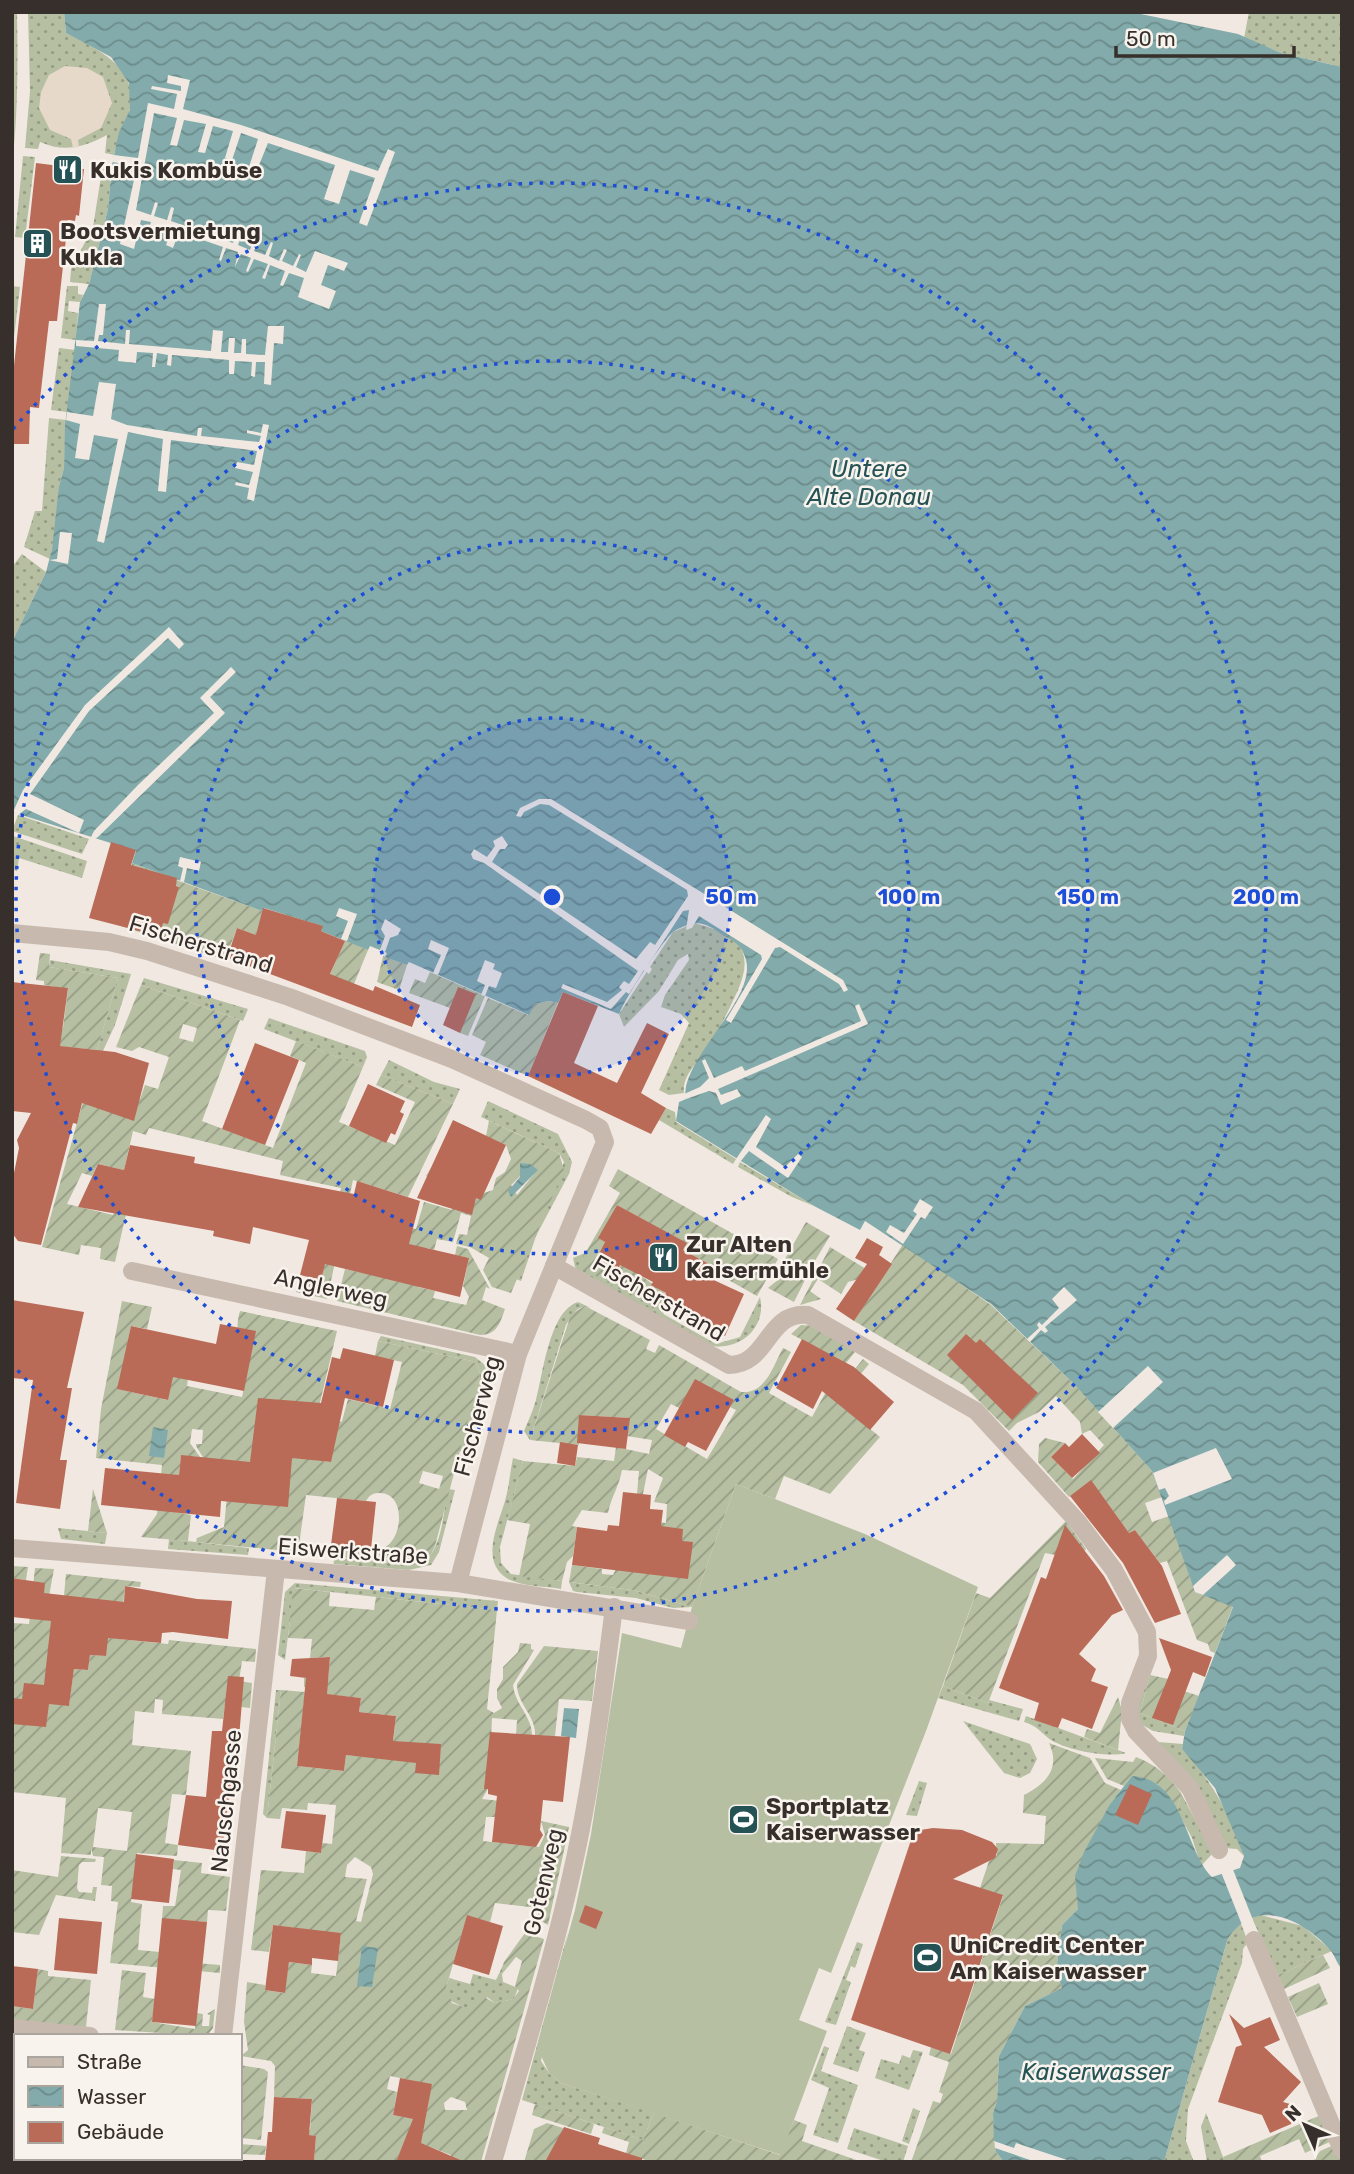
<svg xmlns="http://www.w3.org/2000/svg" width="1354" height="2174" font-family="Rubik,sans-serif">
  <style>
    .grass { fill: url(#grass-dots) }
    .garden { fill: url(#garden-furrows); fill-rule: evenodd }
    .pitch { fill: #b6bfa2 }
    .plaza { fill: #e7d9ca }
    .water { fill: url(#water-waves) }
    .pier { fill: #f1e9e1 }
    .building { fill: #b96b57 }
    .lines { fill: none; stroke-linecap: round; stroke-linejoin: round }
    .street { stroke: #c8b9ae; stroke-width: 18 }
    .ring { fill: none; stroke: #1d4ed8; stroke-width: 3.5; stroke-dasharray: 3.5 7 }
    .labels { text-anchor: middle; stroke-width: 5; stroke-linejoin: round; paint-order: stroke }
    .poi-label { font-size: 23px; font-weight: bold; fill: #372f2b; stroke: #f9f3ed; text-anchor: start }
    .street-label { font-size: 23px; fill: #372f2b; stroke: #f9f3ed }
    .water-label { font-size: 24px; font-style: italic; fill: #255355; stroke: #f9f3ed }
    .centre { fill: #1d4ed8; stroke: #f9f3ed; stroke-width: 3.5 }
    .ring-label { font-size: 21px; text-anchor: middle; font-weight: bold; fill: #1d4ed8; stroke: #f9f3ed; stroke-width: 5; stroke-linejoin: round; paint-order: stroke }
  </style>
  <defs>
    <pattern id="grass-dots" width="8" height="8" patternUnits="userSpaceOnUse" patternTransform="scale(1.75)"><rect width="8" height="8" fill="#b6bfa2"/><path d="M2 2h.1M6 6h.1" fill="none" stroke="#959c84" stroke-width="1.8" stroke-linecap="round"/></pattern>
    <pattern id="garden-furrows" width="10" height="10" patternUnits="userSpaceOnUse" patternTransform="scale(1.75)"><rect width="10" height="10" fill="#b6bfa2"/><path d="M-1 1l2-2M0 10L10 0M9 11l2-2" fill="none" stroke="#959c84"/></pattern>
    <pattern id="water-waves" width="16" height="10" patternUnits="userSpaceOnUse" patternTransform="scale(1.75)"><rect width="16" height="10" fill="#83abab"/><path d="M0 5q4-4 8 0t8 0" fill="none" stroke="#6c8c8b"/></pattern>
  </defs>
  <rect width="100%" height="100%" fill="#f1e9e1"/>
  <g class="grass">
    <path d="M 12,12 L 17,12 C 18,64 18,114 12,165 Z"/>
    <path d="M 28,12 L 64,12 L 66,33 C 97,49 139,67 130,109 C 128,121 117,140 114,155 L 105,153 L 107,135 C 84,147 65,153 40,142 L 38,149 L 25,148 L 30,91 Z"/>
    <path d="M 1249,12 L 1342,12 L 1342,67 L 1281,53 L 1244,38 Z"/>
    <path d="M 23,156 L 35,157 L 25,238 L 15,237 Z"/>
    <path d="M 103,164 L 112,165 L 108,209 L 89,284 L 70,282 L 71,269 L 93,227 Z"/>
    <path d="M 12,286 L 20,287 L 12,354 Z"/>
    <path d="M 67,286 L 78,286 L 78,294 L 83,295 L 80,302 L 69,301 L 68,311 L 78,313 L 76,340 L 61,338 Z"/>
    <path d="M 59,348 L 76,350 L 67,412 L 51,410 Z"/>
    <path d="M 49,418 L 66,420 L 64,468 L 59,486 L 58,516 L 50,559 L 24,547 L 35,511 L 42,511 Z"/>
    <path d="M 22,554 L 46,572 L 12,642 L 12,567 Z"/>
    <path d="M 18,815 L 89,839 L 82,854 L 12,831 Z"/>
    <path d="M 13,836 L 87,861 L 82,878 L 19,858 L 17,871 L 12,870 Z"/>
    <path d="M 694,923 C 747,936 756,956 732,1003 C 724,1019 716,1036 706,1051 C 697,1063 682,1076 684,1093 L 669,1095 L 659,1090 L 689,1023 L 681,1014 L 661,1007 L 665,995 L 689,960 L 688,954 L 678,960 L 659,991 L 624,1027 L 619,1014 L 673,932 Z"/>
    <path d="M 50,960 L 131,974 L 115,1025 L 102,1053 L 97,1050 L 118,978 L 49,967 Z"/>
    <path d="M 144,978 L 248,1009 L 243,1021 L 141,985 Z"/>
    <path d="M 269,1018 L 365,1051 L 367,1057 L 363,1067 L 264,1029 Z"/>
    <path d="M 389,1060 L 434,1082 L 460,1089 L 453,1104 L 381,1075 Z"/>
    <path d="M 488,1101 L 558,1134 L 572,1162 L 569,1174 L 536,1236 L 521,1281 L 516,1279 L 564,1162 L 559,1153 L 481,1117 Z"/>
    <path d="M 666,1108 L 675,1112 L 676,1122 L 736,1159 L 733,1164 L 659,1120 Z"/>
    <path d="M 740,1162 L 814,1206 L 792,1197 L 738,1167 Z"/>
    <path d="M 587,1252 L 579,1266 L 716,1344 L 740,1337 L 760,1297 C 767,1327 741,1350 712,1346 L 580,1273 L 575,1267 L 573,1258 Z"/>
    <path d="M 578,1302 L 591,1308 C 577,1304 573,1314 566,1325 L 530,1440 L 524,1431 C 528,1421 533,1411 536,1400 C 543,1375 549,1311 578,1302 Z"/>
    <path d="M 381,1336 L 475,1357 L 486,1366 L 468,1453 L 458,1451 L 480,1374 L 478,1366 L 472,1361 L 378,1341 Z"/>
    <path d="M 513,1458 L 523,1461 L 500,1547 L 501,1563 L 511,1574 L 562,1581 L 561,1589 C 546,1586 523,1587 508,1579 C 479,1562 498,1525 505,1501 C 509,1487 510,1472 513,1458 Z"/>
    <path d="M 448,1489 L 455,1490 L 439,1552 L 431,1565 L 409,1570 L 334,1564 L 333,1557 L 417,1566 C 442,1557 443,1513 448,1489 Z"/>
    <path d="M 58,1528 L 107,1533 L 105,1544 L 61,1539 Z"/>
    <path d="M 169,1539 L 249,1548 L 248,1555 L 168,1549 Z"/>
    <path d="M 569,1582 L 633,1590 L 692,1607 L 673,1608 L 636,1598 L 577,1592 L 573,1591 Z"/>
    <path d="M 295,1583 L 498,1601 L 497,1610 L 294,1588 L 285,1660 L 278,1655 L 285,1592 Z"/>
    <path d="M 1150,1675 L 1140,1713 L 1185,1731 L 1184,1736 L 1153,1731 L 1137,1722 L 1138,1698 Z"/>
    <path d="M 943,1686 L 988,1703 L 989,1700 L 1023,1709 L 1019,1721 L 938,1698 Z"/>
    <path d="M 276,1690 L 281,1690 L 267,1818 L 263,1814 Z"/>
    <path d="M 1026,1716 L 1126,1753 C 1107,1758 1062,1750 1047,1737 C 1039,1730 1035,1725 1024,1722 Z"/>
    <path d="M 963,1721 L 1030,1744 L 1037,1759 L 1030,1773 L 1020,1778 L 1004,1773 Z"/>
    <path d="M 1158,1742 L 1183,1744 L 1182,1749 C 1212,1780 1230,1815 1244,1856 L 1237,1849 L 1224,1848 L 1156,1744 Z"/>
    <path d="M 919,1781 L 927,1783 L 917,1816 L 906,1815 Z"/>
    <path d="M 1181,1793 L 1213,1853 L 1201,1866 L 1192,1838 L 1177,1810 Z"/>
    <path d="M 1257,1914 L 1303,1926 L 1332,1951 L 1278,1975 L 1251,1916 Z"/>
    <path d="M 1240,1921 L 1248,1942 L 1243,1949 L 1242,1963 L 1188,2109 L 1186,2141 L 1194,2162 L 1164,2162 L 1227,1941 Z"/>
    <path d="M 568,1932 L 541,2061 L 549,2073 L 561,2083 L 654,2113 L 643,2140 L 522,2100 Z"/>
    <path d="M 857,1942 L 863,1944 L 855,1968 L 851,1966 L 846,1980 L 851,1982 L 836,2025 L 825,2022 Z"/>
    <path d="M 503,1965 L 507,1968 L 502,1974 L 503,1982 L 518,1988 L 514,1999 L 495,2003 L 487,1997 L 467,2009 L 449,2000 L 446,1988 L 449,1978 L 470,1984 L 473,1974 L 496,1980 Z"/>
    <path d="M 847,2026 L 866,2033 L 859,2050 L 865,2052 L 858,2072 L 833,2064 Z"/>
    <path d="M 824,2046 L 829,2048 L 821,2071 L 858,2085 L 838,2143 L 813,2135 L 829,2088 L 811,2080 Z"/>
    <path d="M 913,2050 L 923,2052 L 909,2090 L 875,2078 L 881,2059 L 899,2064 L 902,2055 L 910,2058 Z"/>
    <path d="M 913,2108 L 920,2111 L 909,2144 L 902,2141 Z"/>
    <path d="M 1206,2113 L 1225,2162 L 1207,2162 L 1201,2127 Z"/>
    <path d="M 854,2128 L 908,2146 L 903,2162 L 887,2162 L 847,2149 Z"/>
  </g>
  <g class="garden">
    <path d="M 132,863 L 162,874 L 149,919 L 179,887 L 175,885 L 176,880 L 262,911 L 283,945 L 237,928 L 225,960 L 118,925 Z"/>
    <path d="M 345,940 L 368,950 L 354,984 L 322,993 Z"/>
    <path d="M 40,953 L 50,954 L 49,967 L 118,978 L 97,1050 L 23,1043 L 63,1028 L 68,989 L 44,985 L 44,981 L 36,980 Z"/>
    <path d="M 383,956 L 407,965 L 399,990 L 377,982 Z"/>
    <path d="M 430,972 L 485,996 L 468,1036 L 460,1033 L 458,987 L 450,1008 L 409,993 L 415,979 L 425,983 Z"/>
    <path d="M 141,985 L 240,1020 L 202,1121 L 273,1148 L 306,1063 L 290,1056 L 296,1041 L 363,1067 L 339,1122 L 395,1145 L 415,1102 L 376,1085 L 381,1075 L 453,1104 L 408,1197 L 353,1180 L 327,1299 L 296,1292 L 298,1285 L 306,1286 L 309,1277 L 321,1280 L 341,1188 L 280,1175 L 283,1161 L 149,1128 L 146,1135 L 133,1131 L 124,1170 L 98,1164 L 92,1176 L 82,1173 L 67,1204 L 113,1215 L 117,1206 L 127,1210 L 115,1262 L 100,1259 L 101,1248 L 81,1245 L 79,1255 L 42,1247 L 88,1084 L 140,1099 L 145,1085 L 158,1089 L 169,1057 L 139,1047 L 132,1051 L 116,1047 ZM 183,1024 L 197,1028 L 193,1042 L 179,1038 Z"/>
    <path d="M 488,998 L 528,1015 L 534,1004 L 549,1001 L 558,1003 L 528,1076 L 480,1055 L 486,1042 L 472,1035 Z"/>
    <path d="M 489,1121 L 559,1153 L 564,1170 L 511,1293 L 492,1287 L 483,1270 L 489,1258 L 470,1247 L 456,1244 L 459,1234 L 467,1235 L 471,1216 L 461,1213 L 453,1242 L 437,1239 L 434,1250 L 427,1248 L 418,1287 L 435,1291 L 433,1298 L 466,1305 L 469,1297 L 463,1286 L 469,1258 L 455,1255 L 457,1246 L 468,1249 L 490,1289 L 486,1287 L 482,1300 L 505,1309 C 500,1323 497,1335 480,1335 L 337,1301 L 345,1269 L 387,1278 L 362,1216 L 416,1229 L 424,1202 L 452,1210 L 458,1193 L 426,1176 L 431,1168 L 484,1193 L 493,1190 L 496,1178 L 505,1172 L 511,1159 L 506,1145 L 486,1136 ZM 537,1170 L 517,1195 L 511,1185 L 520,1176 Z"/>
    <path d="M 618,1169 L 778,1259 L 757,1296 L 709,1269 L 711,1265 L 683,1250 L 686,1243 L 617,1205 L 599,1238 L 605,1242 L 596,1259 L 617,1271 L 626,1255 L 645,1265 L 640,1275 L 665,1293 L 662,1300 L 669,1304 L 663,1314 L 578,1266 L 620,1193 L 609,1186 Z"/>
    <path d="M 806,1222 L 830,1236 L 813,1264 L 796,1264 L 773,1280 Z"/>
    <path d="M 903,1244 L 991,1305 L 1074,1384 L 1152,1471 L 1162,1497 L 1145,1503 L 1152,1522 L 1169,1516 L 1195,1592 L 1233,1606 L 1215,1653 L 1210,1651 L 1208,1644 L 1197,1640 L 1167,1561 L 1160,1563 L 1135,1530 L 1129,1533 L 1091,1481 L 1069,1497 L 1038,1462 L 1039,1444 L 1045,1438 L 1065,1443 L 1051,1457 L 1073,1479 L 1104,1445 L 1090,1430 L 1082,1434 L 1080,1422 L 1056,1396 L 1039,1412 L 1017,1423 L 1009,1431 L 963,1385 L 854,1321 Z"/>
    <path d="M 830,1247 L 871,1272 L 870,1276 L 848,1282 L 841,1294 L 818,1279 L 810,1291 L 821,1299 L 800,1305 Z"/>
    <path d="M 795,1266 L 812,1266 L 794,1302 L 768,1288 Z"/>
    <path d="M 122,1301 L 152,1307 L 147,1329 L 131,1326 L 118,1389 L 167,1400 L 182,1337 L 193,1341 L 187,1386 L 242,1397 C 250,1369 231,1340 240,1311 L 337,1331 L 313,1432 L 342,1421 L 348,1399 L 390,1409 L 402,1362 L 375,1356 L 378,1341 L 472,1361 L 478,1366 L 480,1374 L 435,1546 L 429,1559 L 417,1566 L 330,1556 L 331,1545 C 346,1546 366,1552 380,1549 C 403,1545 408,1492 379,1493 C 372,1493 369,1496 366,1501 L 306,1495 L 298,1552 L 196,1542 L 197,1538 L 224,1527 L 227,1496 L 196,1446 L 196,1444 L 202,1444 L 203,1430 L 192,1429 L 190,1443 L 200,1457 L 181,1456 L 175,1512 L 191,1515 L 188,1541 L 141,1537 L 157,1514 L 162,1465 L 96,1458 L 101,1409 ZM 316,1438 L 334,1442 L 330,1462 L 314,1460 ZM 423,1471 L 443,1476 L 439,1489 L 419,1483 Z"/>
    <path d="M 585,1306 L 650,1340 L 646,1349 L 655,1353 L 659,1345 L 741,1392 C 766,1394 773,1366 783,1348 L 791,1352 L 769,1393 L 812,1417 L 843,1361 L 791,1334 L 801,1325 L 816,1326 L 855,1352 L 842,1368 L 851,1374 L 863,1359 L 869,1364 L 841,1398 L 841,1405 L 880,1437 L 830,1494 L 784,1476 L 775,1499 L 736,1484 L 692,1607 L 633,1590 L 569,1582 L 572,1565 L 602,1569 L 602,1574 L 613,1575 L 640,1520 L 666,1523 L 667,1504 L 654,1502 L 663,1478 L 648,1469 L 643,1494 L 637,1494 L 639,1471 L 622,1470 C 619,1487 611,1497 608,1513 L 582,1510 L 572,1526 L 577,1527 L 573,1556 L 567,1562 L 562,1581 L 519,1576 L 530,1524 L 507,1520 L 523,1461 L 575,1466 L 577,1457 L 614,1461 L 616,1447 L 649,1454 L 652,1440 L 627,1436 L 629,1418 L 579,1415 L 579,1445 L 530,1440 L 571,1314 ZM 734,1400 L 730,1407 L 736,1410 L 707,1459 L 656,1429 L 671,1404 L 679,1408 Z"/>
    <path d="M 93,1489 L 107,1533 L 88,1531 Z"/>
    <path d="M 1066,1521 L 1086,1549 L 1077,1559 L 1045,1553 L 988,1703 L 943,1686 L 976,1593 L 990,1598 Z"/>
    <path d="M 12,1566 L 28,1567 L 26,1580 L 12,1578 Z"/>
    <path d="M 35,1568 L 54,1569 L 49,1596 L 54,1597 L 48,1703 L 69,1705 L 74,1669 L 88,1670 L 90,1655 L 106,1656 L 64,1595 L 66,1574 L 141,1582 L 140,1587 L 125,1586 L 120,1639 L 168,1644 L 169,1640 L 256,1649 L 255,1662 L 242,1661 L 239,1681 L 252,1683 L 250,1708 L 225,1705 L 223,1719 L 162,1714 L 163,1700 L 155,1699 L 154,1713 L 135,1711 L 132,1745 L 191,1751 L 186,1795 L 172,1794 L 165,1843 L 178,1845 L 177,1856 L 137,1853 L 131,1902 L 142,1904 L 138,1950 L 160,1952 L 159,1960 L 220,1965 L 220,1973 L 110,1963 L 118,1902 L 111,1901 L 112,1886 L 101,1885 L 104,1857 L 93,1856 L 91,1848 L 91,1855 L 61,1853 L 66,1798 L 12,1792 L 12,1623 L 29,1624 ZM 98,1808 L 132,1812 L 127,1851 L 93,1847 Z"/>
    <path d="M 293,1588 L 330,1592 L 329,1606 L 374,1610 L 376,1597 L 497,1610 L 487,1709 L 494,1713 L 502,1708 L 497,1698 L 497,1689 L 503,1679 L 503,1667 L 518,1652 L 520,1643 L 531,1644 L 531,1649 L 534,1650 L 513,1685 C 515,1705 533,1717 532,1737 L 516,1735 L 517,1720 L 492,1718 L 489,1787 L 482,1799 L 500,1801 L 495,1817 L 486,1817 L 483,1841 L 539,1847 L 545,1835 L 541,1821 L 569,1827 L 548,1925 L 538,1919 L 538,1908 L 495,1903 L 490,1922 L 467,1916 L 446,1988 L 452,2003 L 467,2008 L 484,1997 L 495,2003 L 513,1999 L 519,1991 L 515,1986 L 522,1961 L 516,1957 L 507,1968 L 503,1965 L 504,1962 L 525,1933 L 544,1939 L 481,2162 L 449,2162 L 451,2155 L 406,2138 L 396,2162 L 314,2162 L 316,2136 L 295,2134 L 295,2129 L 310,2130 L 312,2099 L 274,2097 L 275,2066 L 271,2061 L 241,2056 L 248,2050 L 244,2022 L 247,1982 L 265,1985 L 265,1990 L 284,1993 L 289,1962 L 312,1965 L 311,1973 L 336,1976 L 341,1934 L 273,1925 L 269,1952 L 251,1950 L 261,1870 L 304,1873 L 306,1851 L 321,1853 L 322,1843 L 332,1844 L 336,1805 L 308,1803 L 307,1810 L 282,1808 L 280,1819 L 267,1818 L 281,1690 L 305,1692 L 297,1766 L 344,1771 L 346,1755 L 391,1759 L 396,1716 L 359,1712 L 361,1698 L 313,1693 L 314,1688 L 304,1687 L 304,1678 L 328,1680 L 330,1657 L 310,1658 L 312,1639 L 288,1638 ZM 355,1857 L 371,1867 L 373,1874 L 361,1922 L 356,1921 L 367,1879 L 345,1877 L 347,1865 ZM 390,2076 L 415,2081 L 429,2098 L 425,2121 L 393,2115 L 397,2092 L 387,2089 ZM 451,2097 L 465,2102 L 467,2110 L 445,2110 L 444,2103 Z"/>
    <path d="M 544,1646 L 598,1651 L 592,1701 L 559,1699 L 555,1736 L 535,1737 C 537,1716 517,1705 517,1684 Z"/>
    <path d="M 1150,1675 L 1173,1680 L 1184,1691 L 1199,1696 L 1185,1731 L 1140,1713 Z"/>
    <path d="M 1118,1697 L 1122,1711 L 1118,1750 L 1084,1737 L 1087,1729 L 1100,1733 Z"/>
    <path d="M 1049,1743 L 1090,1758 L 1105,1783 L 1121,1790 L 1110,1804 L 1078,1909 L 1062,1925 L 1056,1972 L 1062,1988 L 1025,2006 L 999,2056 L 997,2101 L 993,2113 L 996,2152 L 1004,2162 L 911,2162 L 933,2101 L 940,2103 L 943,2094 L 939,2092 L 949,2062 L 929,2055 L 931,2047 L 951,2054 L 1003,1896 L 980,1888 L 989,1861 L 997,1855 L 996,1843 L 1044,1844 L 1046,1816 L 1023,1813 L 1024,1795 C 1046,1784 1061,1768 1049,1743 Z"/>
    <path d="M 1136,1757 C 1156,1765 1168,1775 1181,1793 L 1177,1810 L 1157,1784 L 1132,1776 L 1124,1786 L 1107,1779 L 1095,1758 L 1133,1762 Z"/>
    <path d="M 61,1856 L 96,1859 L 95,1862 L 82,1862 L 79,1865 L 77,1888 L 79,1892 L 92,1893 L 93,1887 L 97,1887 L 95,1901 L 56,1895 L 39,1935 L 12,1932 L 12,1870 L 58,1877 Z"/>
    <path d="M 174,1860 L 202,1863 L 201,1873 L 230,1877 L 226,1911 L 208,1910 L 207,1922 L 162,1919 L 163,1906 L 175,1906 L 181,1870 L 173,1869 Z"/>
    <path d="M 1323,1955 L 1330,1968 L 1284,1989 L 1278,1975 Z"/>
    <path d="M 38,1969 L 48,1971 L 48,1976 L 91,1980 L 86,2027 L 12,2021 L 12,2006 L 33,2009 Z"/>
    <path d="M 122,1970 L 146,1973 L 143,1997 L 155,1999 L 152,2022 L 195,2029 L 197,2013 L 203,2014 L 202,2026 L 209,2026 L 210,2015 L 207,2014 L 215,2009 L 213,2028 L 207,2036 L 115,2030 Z"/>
    <path d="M 1319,1983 L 1328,2004 L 1297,2017 L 1288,1997 Z"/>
    <path d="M 240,2065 L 264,2069 L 268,2072 L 261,2140 L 240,2138 Z"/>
    <path d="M 535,2104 L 594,2124 L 591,2134 L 532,2115 Z"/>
    <path d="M 654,2113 L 780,2155 L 794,2120 L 807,2125 L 802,2141 L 862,2162 L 651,2162 L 626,2153 L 629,2142 L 602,2133 L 604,2127 L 643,2140 Z"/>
    <path d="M 1321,2115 L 1332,2141 L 1305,2153 L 1299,2139 L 1260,2156 L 1262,2162 L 1225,2162 L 1223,2157 Z"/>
    <path d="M 547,2123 L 563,2128 L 550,2162 L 524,2162 L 534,2129 Z"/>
    <path d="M 240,2144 L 266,2146 L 265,2155 L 240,2154 Z"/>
    <path d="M 1334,2145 L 1341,2162 L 1313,2162 L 1320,2151 Z"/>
  </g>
  <path class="pitch" d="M 736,1484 L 865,1534 L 978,1587 L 926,1731 L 831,1973 L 819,1968 L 799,2020 L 827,2031 L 781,2155 L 561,2083 L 549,2073 L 537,2047 L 575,1910 L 591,1834 L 622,1633 L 681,1648 L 692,1607 Z"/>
  <path class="plaza" d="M 65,66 L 87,68 L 103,77 L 112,103 L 101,128 L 78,140 L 79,147 L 73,148 L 71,139 L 50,130 L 39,108 L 41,92 L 49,75 Z"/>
  <g class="water">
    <path d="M 64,12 L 1131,12 L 1238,34 L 1281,53 L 1342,67 L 1342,1969 C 1337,1964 1335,1956 1331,1951 C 1303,1918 1252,1895 1227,1941 L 1164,2162 L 1004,2162 L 996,2152 L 994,2141 L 993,2113 L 997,2101 L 999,2056 L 1025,2006 L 1062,1988 L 1056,1972 L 1062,1925 L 1078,1909 L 1075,1876 L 1084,1852 L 1110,1804 L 1132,1776 C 1185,1779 1184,1849 1212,1877 L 1240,1868 L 1244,1856 L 1215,1788 L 1182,1749 L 1185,1731 L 1233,1607 L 1195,1592 L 1152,1471 L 1074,1384 L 991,1304 L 865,1221 L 860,1230 L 814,1206 L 676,1121 L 679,1102 L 686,1099 C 678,1062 757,999 746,960 C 742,945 734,941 721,934 C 713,928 702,921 692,924 C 686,925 676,929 672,933 C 659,946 626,997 619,1014 L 563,992 L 558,1003 L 549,1001 L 534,1004 L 529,1015 L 409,962 L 407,965 L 385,957 L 387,953 L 370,946 L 368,950 L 321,931 L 322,926 L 264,908 L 262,911 L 132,863 L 136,851 L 12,812 L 12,642 L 46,572 L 52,549 L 59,486 L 64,468 L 65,425 L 80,302 L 89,284 L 108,209 L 112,165 L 119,132 L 130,110 L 129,83 L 111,57 L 66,33 Z"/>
    <path d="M 520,1163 L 530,1164 L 538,1170 L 511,1197 L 508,1191 L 520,1177 Z"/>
    <path d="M 153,1427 L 168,1430 L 164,1458 L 149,1456 Z"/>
    <path d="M 564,1708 L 579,1709 L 576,1738 L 561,1736 Z"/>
    <path d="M 362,1946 L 378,1948 L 372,1987 L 357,1986 Z"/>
  </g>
  <g class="pier">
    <path d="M 168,75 L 190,80 L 183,109 L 241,125 L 378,171 L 388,149 L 395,152 L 367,226 L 359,223 L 375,178 L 350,170 L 339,204 L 324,199 L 335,165 L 268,143 L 257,170 L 249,167 L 258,139 L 241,133 L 232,160 L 225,158 L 233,131 L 213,126 L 205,153 L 198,152 L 206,124 L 184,120 L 177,146 L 170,145 L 177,118 L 154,113 L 136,210 L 151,215 L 155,202 L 158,203 L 154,216 L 167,220 L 171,207 L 174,208 L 171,221 L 233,243 L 239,230 L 243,232 L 238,245 L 250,250 L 255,236 L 259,238 L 254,251 L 265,255 L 271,242 L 273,243 L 269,256 L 279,261 L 284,249 L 287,250 L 282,261 L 293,266 L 299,254 L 301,255 L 296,267 L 306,272 L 315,251 L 348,263 L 344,271 L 328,265 L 321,285 L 336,291 L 329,309 L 298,297 L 304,278 L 289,273 L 283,286 L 280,285 L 285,271 L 270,265 L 265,279 L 262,278 L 268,264 L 254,259 L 248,272 L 246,271 L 251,258 L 241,254 L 235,267 L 238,252 L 226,248 L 221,261 L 219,260 L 223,247 L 179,232 L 173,248 L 166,245 L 172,230 L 158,225 L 153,241 L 146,238 L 151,222 L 141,220 L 134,249 L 120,244 L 137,166 L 112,162 L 114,155 L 138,158 L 148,103 L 174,109 L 177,94 L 151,89 L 152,86 L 181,91 L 181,86 L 167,83 Z"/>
    <path d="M 99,304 L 106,304 L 103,335 L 99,335 L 98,341 L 125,344 L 126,330 L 130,330 L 129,344 L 211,351 L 213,330 L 223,331 L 221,352 L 228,352 L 229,338 L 235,338 L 234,353 L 241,353 L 242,339 L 246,339 L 246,354 L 265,355 L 268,326 L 284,326 L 283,344 L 274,343 L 271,385 L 264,384 L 265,362 L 256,362 L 255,377 L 251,376 L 252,362 L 235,361 L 234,374 L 229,374 L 229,360 L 172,355 L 171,366 L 167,365 L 168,355 L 157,353 L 155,367 L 152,367 L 153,353 L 137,352 L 136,363 L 118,361 L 119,350 L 76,346 L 76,340 L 94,341 Z"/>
    <path d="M 99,382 L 116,384 L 111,419 L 127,425 L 197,436 L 198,428 L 202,428 L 201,436 L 259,442 L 261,436 L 247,433 L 247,430 L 261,433 L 263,424 L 269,425 L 254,501 L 247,499 L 249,488 L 235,485 L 236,482 L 249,485 L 253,472 L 235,468 L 237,462 L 254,465 L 257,451 L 171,440 L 166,492 L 158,491 L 163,439 L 128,432 L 104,543 L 97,541 L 118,439 L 94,435 L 89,460 L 75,458 L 80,424 L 66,420 L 67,412 L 93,416 Z"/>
    <path d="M 60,532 L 72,533 L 68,564 L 49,560 L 57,559 Z"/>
    <path d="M 169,627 L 184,644 L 179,649 L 168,638 L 89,711 L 30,794 L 84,820 L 79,833 L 26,809 L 18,815 L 13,812 L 23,790 L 85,705 Z"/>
    <path d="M 231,667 L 236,672 L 210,697 L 225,713 L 99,836 L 94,840 L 90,839 L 94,831 L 138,785 L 214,713 L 200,698 Z"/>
    <path d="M 539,799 L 551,799 L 843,980 L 848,990 L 844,992 L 839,984 L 780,947 L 775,948 L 731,1023 L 726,1020 L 762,959 L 761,955 L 699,916 L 692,928 L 686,930 L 689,910 L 683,911 L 648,965 L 652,969 L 649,974 L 644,970 L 629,994 L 626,992 L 611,1009 L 561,988 L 563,984 L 607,1002 L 622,990 L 619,987 L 624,981 L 629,984 L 638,971 L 484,863 L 473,859 L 471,854 L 474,849 L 487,857 L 495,846 L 493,841 L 502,836 L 508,845 L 505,849 L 500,849 L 492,862 L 636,959 L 650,942 L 655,945 L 688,896 L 687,890 L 549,805 L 540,804 L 524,812 L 521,817 L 516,816 L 520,808 Z"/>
    <path d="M 180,857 L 201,862 L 199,871 L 187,868 L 184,882 L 180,881 L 183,868 L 178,866 Z"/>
    <path d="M 339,908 L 357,914 L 347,941 L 341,939 L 348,921 L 336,916 Z"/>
    <path d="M 385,919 L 401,929 L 398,935 L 390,938 L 385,952 L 380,950 L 385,936 L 381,929 Z"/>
    <path d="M 431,940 L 449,948 L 438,975 L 433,973 L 441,955 L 428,949 Z"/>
    <path d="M 485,960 L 495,964 L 493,969 L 502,973 L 496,988 L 489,986 L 485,996 L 481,995 L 485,985 L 477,981 Z"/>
    <path d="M 859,1004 L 868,1024 L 718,1089 L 721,1095 L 737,1089 L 741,1096 L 721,1105 L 716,1093 L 709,1091 L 686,1099 L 684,1094 L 700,1087 L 709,1078 L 702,1061 L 705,1059 L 714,1078 L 742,1066 L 745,1071 L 861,1021 L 855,1006 Z"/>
    <path d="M 766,1115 L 771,1119 L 756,1147 L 785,1167 L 798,1154 L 802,1157 L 788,1178 L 749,1151 L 740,1162 L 736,1159 Z"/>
    <path d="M 920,1199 L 933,1207 L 925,1219 L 921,1217 L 903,1244 L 886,1232 L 890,1225 L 904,1233 L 917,1214 L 913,1211 Z"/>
    <path d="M 1064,1287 L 1077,1300 L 1045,1327 L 1048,1331 L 1045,1333 L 1041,1330 L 1030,1342 L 1027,1339 L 1039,1328 L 1037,1325 L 1039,1322 L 1042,1325 L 1059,1308 L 1052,1299 Z"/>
    <path d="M 1148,1366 L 1163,1382 L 1113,1428 L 1098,1412 Z"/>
    <path d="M 1216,1448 L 1232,1479 L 1165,1505 L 1164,1501 L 1169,1496 L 1165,1488 L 1159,1490 L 1153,1473 Z"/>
    <path d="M 1227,1555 L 1236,1565 L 1203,1595 L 1195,1592 L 1193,1586 Z"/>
    <path d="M 1232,1867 L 1253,1920 L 1242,1925 L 1221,1872 Z"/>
    <path d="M 994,2141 L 1014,2148 L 1016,2143 L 1070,2161 L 1036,2162 L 995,2148 Z"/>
  </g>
  <g class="building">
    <path d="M 36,163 L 84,169 L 79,216 L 76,215 L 75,221 L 68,220 L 57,321 L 49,321 L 39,408 L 30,407 L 29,444 L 12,444 L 12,384 Z"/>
    <path d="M 111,842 L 136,850 L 131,865 L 177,878 L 176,886 L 179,887 L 168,924 L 163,923 L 159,936 L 89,918 Z"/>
    <path d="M 263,908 L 323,926 L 321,931 L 345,941 L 330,974 L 373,991 L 375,986 L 420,1005 L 412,1027 L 227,958 L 237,928 L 256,935 Z"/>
    <path d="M 12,982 L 68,988 L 60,1046 L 115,1052 L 149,1063 L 134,1121 L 82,1103 L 77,1124 L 73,1123 L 41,1245 L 18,1241 L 12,1233 L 12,1183 L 19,1148 L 17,1140 L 31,1113 L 12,1111 Z"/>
    <path d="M 458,987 L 476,994 L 460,1033 L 443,1025 Z"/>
    <path d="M 563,992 L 598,1006 L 574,1063 L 617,1083 L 647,1023 L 669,1034 L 641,1093 L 666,1108 L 651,1134 L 528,1076 Z"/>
    <path d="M 255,1043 L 299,1060 L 265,1145 L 222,1129 Z"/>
    <path d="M 368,1084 L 405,1101 L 400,1112 L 404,1114 L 395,1135 L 391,1133 L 386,1143 L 349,1126 Z"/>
    <path d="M 453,1120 L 506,1145 L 481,1200 L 476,1198 L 472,1215 L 417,1198 Z"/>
    <path d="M 130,1145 L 195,1157 L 194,1163 L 354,1194 L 357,1181 L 420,1201 L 409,1244 L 469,1258 L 460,1297 L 325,1264 L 321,1280 L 300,1275 L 309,1240 L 253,1227 L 250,1244 L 213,1236 L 214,1231 L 78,1207 L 98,1164 L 124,1170 Z"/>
    <path d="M 617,1205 L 687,1243 L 683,1250 L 711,1265 L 705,1276 L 744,1294 L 725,1336 L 661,1300 L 666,1293 L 651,1285 L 653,1282 L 620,1265 L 617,1271 L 596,1259 L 605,1242 L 598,1238 Z"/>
    <path d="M 867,1238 L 883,1247 L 879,1255 L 892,1264 L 854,1321 L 836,1309 L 867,1264 L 855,1258 Z"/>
    <path d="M 12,1300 L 84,1312 L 67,1388 L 72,1388 L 60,1460 L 67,1460 L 60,1509 L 16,1503 L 33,1380 L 12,1378 Z"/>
    <path d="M 220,1324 L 256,1331 L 244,1391 L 173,1377 L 168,1400 L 117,1389 L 131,1326 L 216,1344 Z"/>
    <path d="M 966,1334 L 976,1343 L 980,1339 L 1038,1393 L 1012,1420 L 947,1355 Z"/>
    <path d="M 802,1339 L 854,1367 L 894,1402 L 870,1430 L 822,1391 L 813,1409 L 776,1388 Z"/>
    <path d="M 343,1348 L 394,1360 L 383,1407 L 345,1398 L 331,1462 L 292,1458 L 288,1507 L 221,1501 L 220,1517 L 101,1505 L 105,1468 L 179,1475 L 181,1455 L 250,1462 L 258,1398 L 321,1403 L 332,1357 L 340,1359 Z"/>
    <path d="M 695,1379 L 734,1400 L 706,1451 L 688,1442 L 685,1447 L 664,1435 Z"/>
    <path d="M 579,1415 L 630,1418 L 626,1449 L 577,1443 Z"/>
    <path d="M 1082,1434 L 1100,1453 L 1072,1478 L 1051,1457 L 1065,1443 L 1069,1447 Z"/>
    <path d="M 560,1442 L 578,1445 L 575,1466 L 557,1463 Z"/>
    <path d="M 1091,1480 L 1129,1533 L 1135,1530 L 1162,1566 L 1181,1614 L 1155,1623 L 1123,1563 L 1070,1496 Z"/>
    <path d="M 623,1492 L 651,1495 L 650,1509 L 663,1510 L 661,1526 L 683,1529 L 682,1541 L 693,1542 L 688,1579 L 572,1565 L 577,1527 L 607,1531 L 608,1525 L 619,1526 Z"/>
    <path d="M 337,1498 L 376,1502 L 371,1549 L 331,1545 Z"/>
    <path d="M 1065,1525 L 1104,1576 L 1123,1610 L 1112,1615 L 1079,1654 L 1096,1669 L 1091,1681 L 1108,1687 L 1092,1729 L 1062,1718 L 1058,1728 L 1034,1720 L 1039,1703 L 999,1688 L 1041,1577 L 1046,1579 Z"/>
    <path d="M 12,1578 L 45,1583 L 44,1593 L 124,1602 L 125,1586 L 197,1599 L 232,1601 L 228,1639 L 173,1632 L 162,1633 L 161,1643 L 108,1638 L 106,1656 L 90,1655 L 88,1670 L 74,1669 L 69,1706 L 49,1704 L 46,1727 L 12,1724 L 12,1698 L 22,1699 L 24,1683 L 44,1685 L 51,1621 L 12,1617 Z"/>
    <path d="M 1159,1638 L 1212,1657 L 1205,1677 L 1193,1672 L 1173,1725 L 1152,1718 L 1171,1670 Z"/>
    <path d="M 330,1657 L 327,1694 L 361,1698 L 359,1712 L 396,1716 L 393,1741 L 441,1744 L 439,1775 L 415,1773 L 416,1763 L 346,1755 L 344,1771 L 297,1766 L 306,1678 L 290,1676 L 292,1659 Z"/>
    <path d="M 228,1676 L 244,1677 L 236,1775 L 232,1775 L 222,1851 L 178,1845 L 186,1795 L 206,1797 L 212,1731 L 222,1731 Z"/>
    <path d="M 490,1732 L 570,1737 L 563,1802 L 543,1800 L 540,1830 L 543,1835 L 536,1847 L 492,1842 L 497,1796 L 488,1794 L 488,1789 L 484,1789 Z"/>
    <path d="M 1130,1784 L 1152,1794 L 1138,1825 L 1115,1815 Z"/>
    <path d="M 286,1811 L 326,1815 L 321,1853 L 281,1848 Z"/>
    <path d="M 933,1828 L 962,1830 L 992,1842 L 998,1849 L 995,1858 L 953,1879 L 1003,1895 L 950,2054 L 851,2020 L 914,1831 Z"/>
    <path d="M 136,1854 L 174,1859 L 169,1903 L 131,1899 Z"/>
    <path d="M 585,1905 L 603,1912 L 596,1929 L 579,1922 Z"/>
    <path d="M 467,1915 L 503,1926 L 489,1975 L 453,1964 Z"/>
    <path d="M 59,1918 L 102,1922 L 97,1974 L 54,1970 Z"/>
    <path d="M 162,1918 L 207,1922 L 196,2026 L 152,2022 Z"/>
    <path d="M 273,1925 L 341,1933 L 338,1961 L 312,1958 L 312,1965 L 289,1962 L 285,1993 L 265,1990 Z"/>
    <path d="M 12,1966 L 38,1969 L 33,2009 L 12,2006 Z"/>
    <path d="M 1229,2014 L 1244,2028 L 1270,2017 L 1280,2040 L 1264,2047 L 1301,2082 L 1283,2102 L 1297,2106 L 1291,2124 L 1270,2133 L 1262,2115 L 1218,2102 L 1236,2047 L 1242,2045 Z"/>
    <path d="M 400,2078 L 432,2084 L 421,2143 L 465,2162 L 396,2162 L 413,2119 L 393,2115 Z"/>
    <path d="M 274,2097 L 312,2099 L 309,2135 L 316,2136 L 314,2162 L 265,2162 L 268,2132 L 272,2132 Z"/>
    <path d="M 564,2127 L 600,2138 L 598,2144 L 642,2158 L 642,2162 L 545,2162 Z"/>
  </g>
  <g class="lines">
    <g class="street">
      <path d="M 12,933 L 109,942 L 147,951 L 289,997 L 452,1059 L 586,1120 L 600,1128 L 605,1142 L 554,1266 L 729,1365 C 769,1365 766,1311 808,1315 L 976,1411 L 1078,1522 L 1114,1570 L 1147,1632 L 1148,1656 L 1130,1703 L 1130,1719 L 1136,1731 L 1190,1788 L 1219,1850"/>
      <path d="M 132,1271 L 518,1354"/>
      <path d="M 12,1548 L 458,1583 L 689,1621"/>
      <path d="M 458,1583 L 518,1354 L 554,1266"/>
      <path d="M 1254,1940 L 1342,2150"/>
      <path d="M 12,2028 L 90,2036"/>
      <path d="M 223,2036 L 276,1570"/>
      <path d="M 493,2162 C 523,2056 556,1951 578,1844 C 594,1766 604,1686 614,1607"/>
    </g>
  </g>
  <circle cx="552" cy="897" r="179" fill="#1d4ed8" fill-opacity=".12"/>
  <g class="ring">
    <circle cx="552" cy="897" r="179"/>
    <circle cx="552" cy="897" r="357"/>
    <circle cx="552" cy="897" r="536"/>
    <path d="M13 429A714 714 0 1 1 13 1365"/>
  </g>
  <defs>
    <symbol id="restaurant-square" viewBox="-11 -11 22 22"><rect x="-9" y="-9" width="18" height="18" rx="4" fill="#255355" stroke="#f9f3ed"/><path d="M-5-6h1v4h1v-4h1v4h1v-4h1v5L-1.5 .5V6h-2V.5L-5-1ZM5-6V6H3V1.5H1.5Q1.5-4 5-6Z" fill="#fff"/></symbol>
    <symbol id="building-square" viewBox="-11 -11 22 22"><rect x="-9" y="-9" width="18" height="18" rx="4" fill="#255355" stroke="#f9f3ed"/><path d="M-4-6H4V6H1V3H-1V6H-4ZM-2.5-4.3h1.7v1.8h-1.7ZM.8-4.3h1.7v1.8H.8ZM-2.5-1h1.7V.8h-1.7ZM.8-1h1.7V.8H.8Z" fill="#fff"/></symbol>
    <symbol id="stadium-square" viewBox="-11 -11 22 22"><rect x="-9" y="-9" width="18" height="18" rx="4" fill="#255355" stroke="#f9f3ed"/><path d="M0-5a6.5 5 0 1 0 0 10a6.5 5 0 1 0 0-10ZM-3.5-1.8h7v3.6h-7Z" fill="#fff"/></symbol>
  </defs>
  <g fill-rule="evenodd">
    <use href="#restaurant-square" x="50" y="152" width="35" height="35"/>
    <use href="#building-square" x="20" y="226" width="35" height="35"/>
    <use href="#restaurant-square" x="646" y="1240" width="35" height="35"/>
    <use href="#stadium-square" x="726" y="1802" width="35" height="35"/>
    <use href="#stadium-square" x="910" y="1940" width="35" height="35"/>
  </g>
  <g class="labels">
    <g class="poi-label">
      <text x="90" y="178">Kukis Kombüse</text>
      <text x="60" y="239">Bootsvermietung<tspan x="60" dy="26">Kukla</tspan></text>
      <text x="686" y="1252">Zur Alten<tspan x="686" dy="26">Kaisermühle</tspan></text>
      <text x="766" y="1814">Sportplatz<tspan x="766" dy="26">Kaiserwasser</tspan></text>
      <text x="950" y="1953">UniCredit Center<tspan x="950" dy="26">Am Kaiserwasser</tspan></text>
    </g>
    <g class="street-label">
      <text transform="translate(201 944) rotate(17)" y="8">Fischerstrand</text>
      <text transform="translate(331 1288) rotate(12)" y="8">Anglerweg</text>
      <text transform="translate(659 1298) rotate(30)" y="8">Fischerstrand</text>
      <text transform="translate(477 1416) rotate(-75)" y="8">Fischerweg</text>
      <text transform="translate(353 1551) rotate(4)" y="8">Eiswerkstraße</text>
      <text transform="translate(226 1801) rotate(-84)" y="8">Nauschgasse</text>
      <text transform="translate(543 1882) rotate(-77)" y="8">Gotenweg</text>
    </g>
    <g class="water-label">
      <text x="869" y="477">Untere<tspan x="869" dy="28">Alte Donau</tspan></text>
      <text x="1096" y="2080">Kaiserwasser</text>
    </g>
  </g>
  <circle cx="552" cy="897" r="10" class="centre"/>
  <g class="ring-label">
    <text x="731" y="904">50 m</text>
    <text x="909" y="904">100 m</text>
    <text x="1088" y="904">150 m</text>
    <text x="1266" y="904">200 m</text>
  </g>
  <rect width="1354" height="2174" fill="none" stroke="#372f2b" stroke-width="28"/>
  <rect x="14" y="2034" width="228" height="126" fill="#f9f3ed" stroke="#aba59f" stroke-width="2"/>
  <rect x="28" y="2057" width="35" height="10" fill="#c8b9ae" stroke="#aba59f" stroke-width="2"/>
  <text x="77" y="2069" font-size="21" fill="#372f2b">Straße</text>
  <rect x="28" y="2086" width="35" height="21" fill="url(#water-waves)" stroke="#aba59f" stroke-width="2"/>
  <text x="77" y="2104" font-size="21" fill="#372f2b">Wasser</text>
  <rect x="28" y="2122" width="35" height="21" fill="#b96b57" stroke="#aba59f" stroke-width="2"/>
  <text x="77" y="2139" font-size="21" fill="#372f2b">Gebäude</text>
  <g transform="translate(1305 2125) rotate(315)" stroke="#f9f3ed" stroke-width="5" paint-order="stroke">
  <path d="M0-5L12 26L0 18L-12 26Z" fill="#372f2b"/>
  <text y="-10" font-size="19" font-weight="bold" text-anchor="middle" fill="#372f2b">N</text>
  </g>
  <path d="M1116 46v10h178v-10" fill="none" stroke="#372f2b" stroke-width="3.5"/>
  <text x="1126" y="46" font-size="21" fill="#372f2b" stroke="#f9f3ed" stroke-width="5" paint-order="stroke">50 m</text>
</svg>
